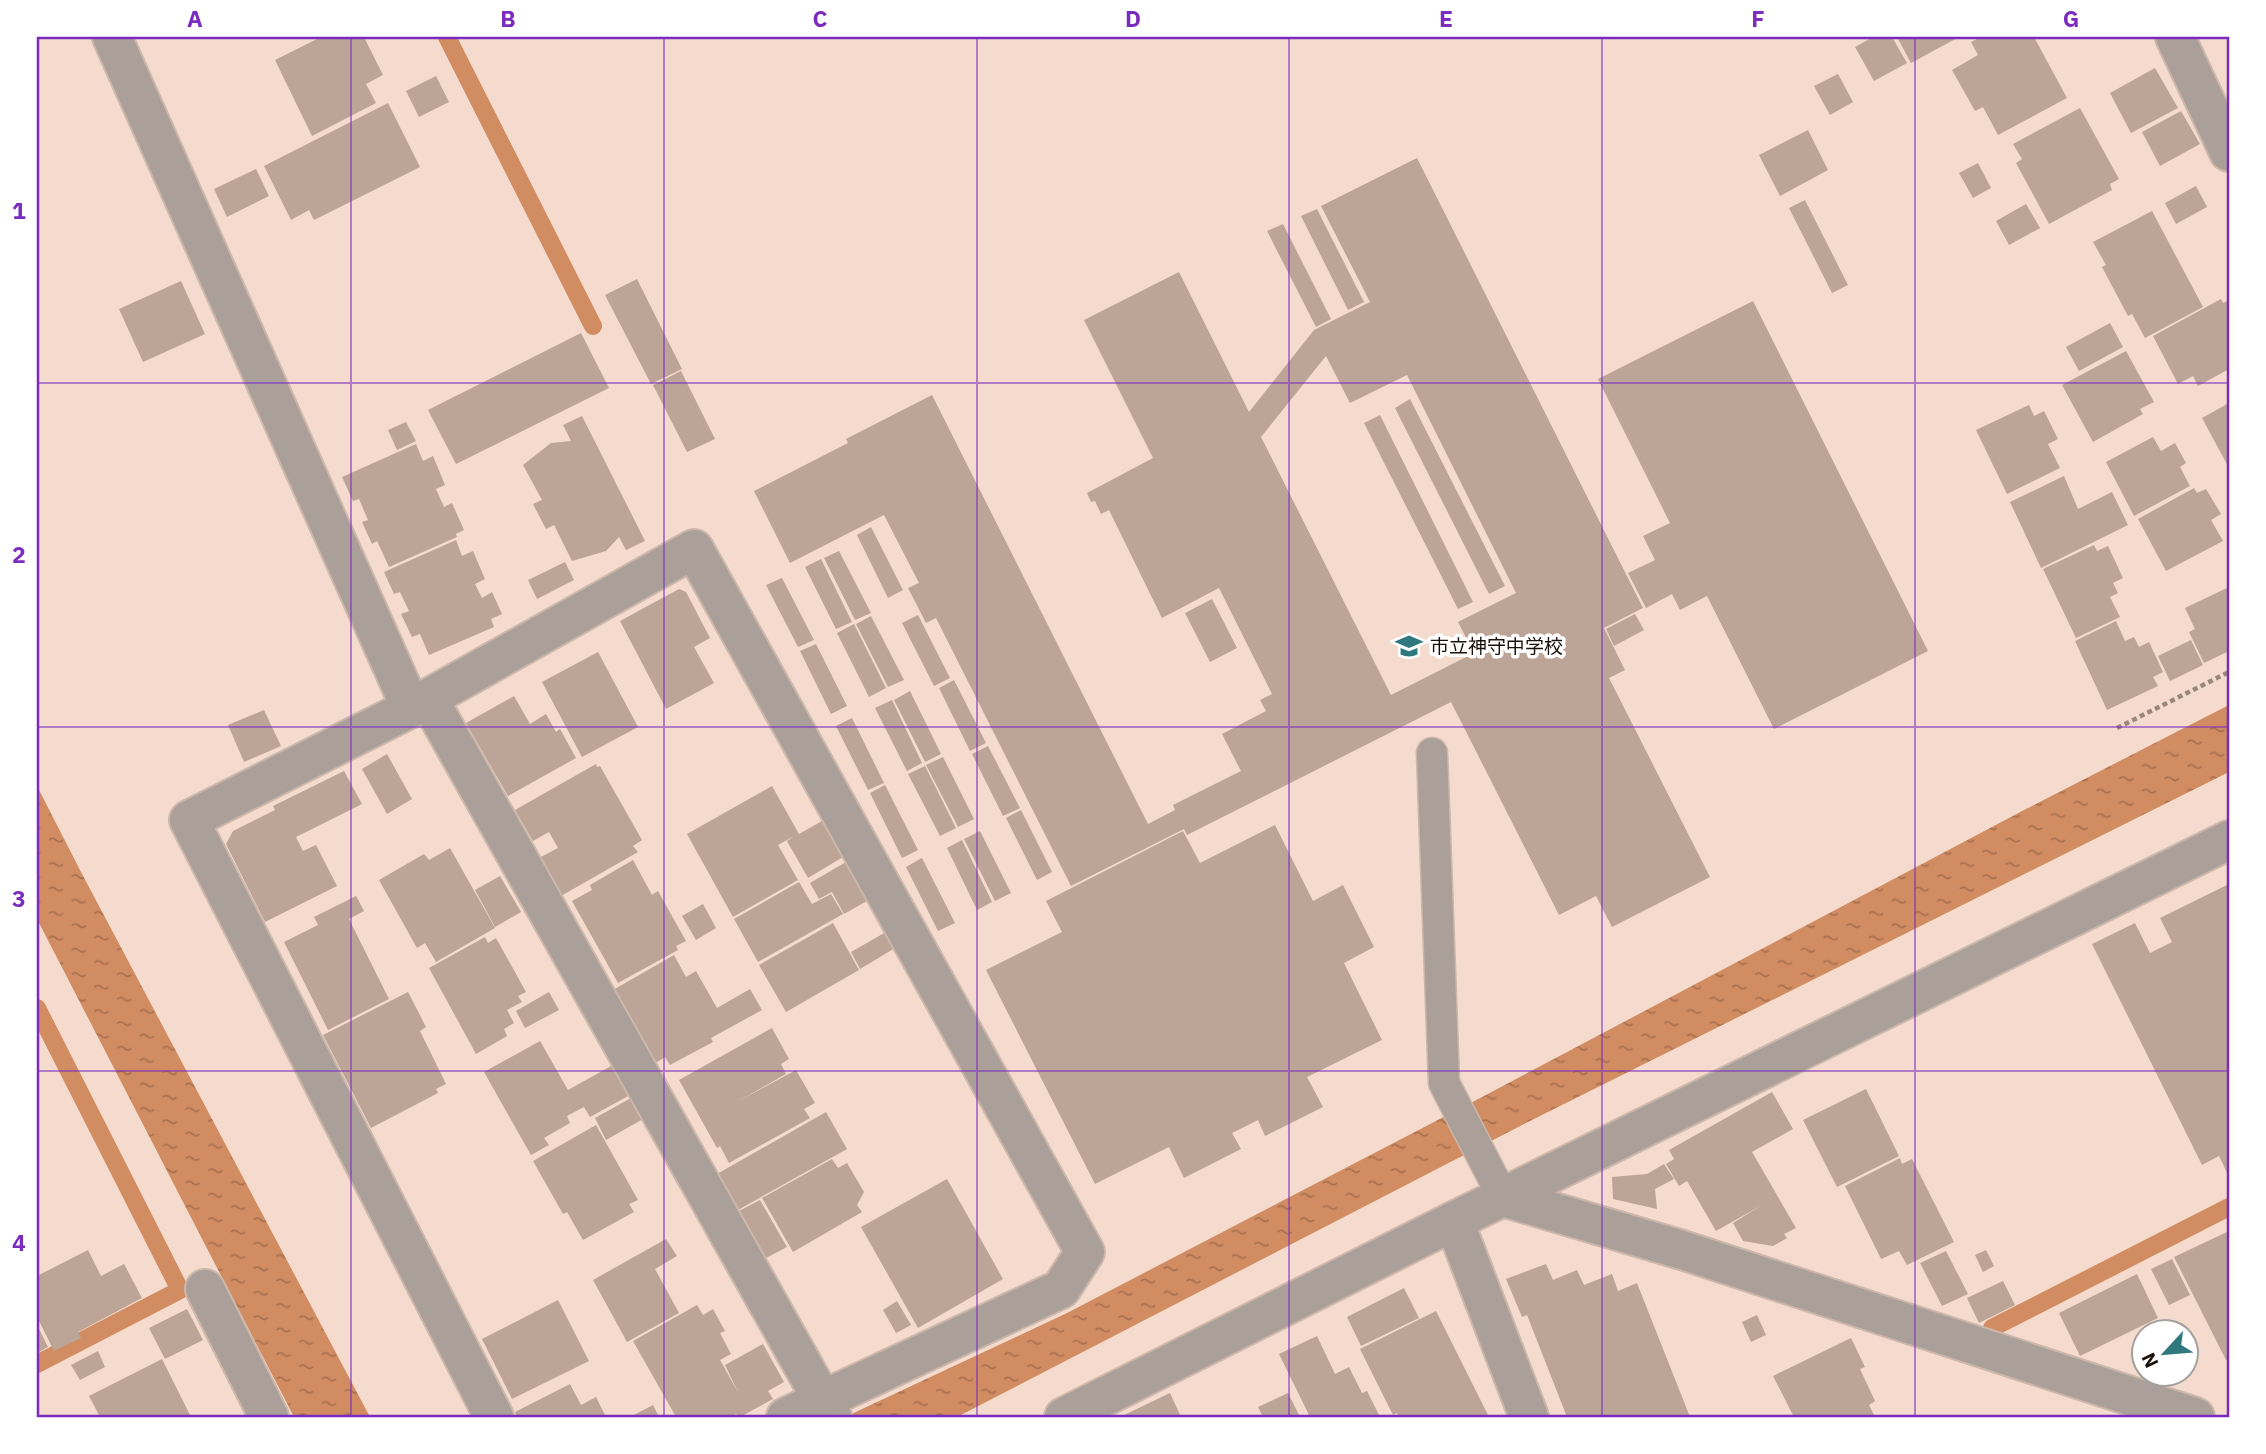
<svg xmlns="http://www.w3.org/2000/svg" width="2266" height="1454" font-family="'IBM Plex Sans','Noto Sans JP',sans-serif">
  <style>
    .water { fill: url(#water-ripples) }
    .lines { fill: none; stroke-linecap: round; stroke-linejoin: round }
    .stream { stroke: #d18c62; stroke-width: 18 }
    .building { fill: #bca496; fill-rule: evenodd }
    .service-casing { stroke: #cdb7aa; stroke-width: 33 }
    .minor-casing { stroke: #cdb7aa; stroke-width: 42 }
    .path { stroke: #99877d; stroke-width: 4.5; stroke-dasharray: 5 3.5; stroke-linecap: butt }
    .service { stroke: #aaa099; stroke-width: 30 }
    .minor { stroke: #aaa099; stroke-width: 38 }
    .grid { fill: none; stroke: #7b2cbf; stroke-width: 2; stroke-opacity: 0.55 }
    .labels { text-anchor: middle; stroke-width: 7; stroke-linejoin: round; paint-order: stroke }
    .poi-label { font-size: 19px; fill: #1a110c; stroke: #fff; text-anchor: start }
    .neatline { fill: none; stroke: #7b2cbf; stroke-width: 2.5 }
    .grid-label { font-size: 23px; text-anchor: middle; font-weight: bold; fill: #7b2cbf }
  </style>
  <defs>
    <pattern id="water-ripples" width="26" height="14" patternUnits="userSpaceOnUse" patternTransform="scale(1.75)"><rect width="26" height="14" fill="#d18c62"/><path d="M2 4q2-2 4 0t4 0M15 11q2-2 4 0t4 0" fill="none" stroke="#a9714f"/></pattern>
  </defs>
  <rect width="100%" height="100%" fill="#f4dbcd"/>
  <g class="water">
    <path d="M 2229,705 L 2229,772 L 1530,1121 L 957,1417 L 845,1417 L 1067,1313 L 1484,1096 L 2024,810 Z"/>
    <path d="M 37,786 L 81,872 L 370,1417 L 294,1417 L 37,919 Z"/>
  </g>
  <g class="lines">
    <g class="stream">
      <path d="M 447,37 L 593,326"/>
      <path d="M 37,1008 L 180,1290 L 37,1364"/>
      <path d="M 1992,1328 L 2229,1207"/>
    </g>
  </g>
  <g class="building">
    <path d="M 321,37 L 364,37 L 383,75 L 366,84 L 376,103 L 312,136 L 275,60 Z"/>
    <path d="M 1873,37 L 1892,37 L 1907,63 L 1874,81 L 1855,47 Z"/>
    <path d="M 1897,37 L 1959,37 L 1911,63 Z"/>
    <path d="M 1981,37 L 2034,37 L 2067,98 L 1998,135 L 1983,107 L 1975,111 L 1952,70 L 1978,55 L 1971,42 Z"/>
    <path d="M 2155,68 L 2178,108 L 2131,133 L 2110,93 Z"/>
    <path d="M 1838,74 L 1853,102 L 1830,115 L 1814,86 Z"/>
    <path d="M 436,76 L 449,102 L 419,117 L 406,91 Z"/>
    <path d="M 388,103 L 420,167 L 314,220 L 309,210 L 291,220 L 264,166 Z"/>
    <path d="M 2080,108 L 2119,179 L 2110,184 L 2112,190 L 2049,224 L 2016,163 L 2022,159 L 2013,144 Z"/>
    <path d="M 2181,111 L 2200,144 L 2160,166 L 2142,132 Z"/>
    <path d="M 1808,130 L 1828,170 L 1780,196 L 1759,155 Z"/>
    <path d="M 1417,158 L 1643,608 L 1604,628 L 1625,670 L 1609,678 L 1710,877 L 1612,927 L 1596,896 L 1559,915 L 1451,702 L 1187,835 L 1184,829 L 1071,886 L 936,618 L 926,623 L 908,588 L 919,583 L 884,515 L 790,563 L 754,491 L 848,443 L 846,439 L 932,395 L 1148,824 L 1175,810 L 1173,805 L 1241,771 L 1222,734 L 1266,711 L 1260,700 L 1272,694 L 1219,588 L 1162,618 L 1109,510 L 1101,514 L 1095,501 L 1091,502 L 1087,493 L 1153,458 L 1084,320 L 1179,272 L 1249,412 L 1314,330 L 1370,302 L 1321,206 ZM 1326,356 L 1350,403 L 1407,375 L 1516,593 L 1458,622 L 1474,653 L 1391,695 L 1261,437 Z"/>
    <path d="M 1978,163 L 1991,188 L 1973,198 L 1959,173 Z"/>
    <path d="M 256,169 L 269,196 L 227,217 L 214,189 Z"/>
    <path d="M 2196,186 L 2207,207 L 2176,224 L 2165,203 Z"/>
    <path d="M 1805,200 L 1848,285 L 1832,293 L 1789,208 Z"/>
    <path d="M 2026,204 L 2040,228 L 2009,245 L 1996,221 Z"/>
    <path d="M 1317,209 L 1364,302 L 1348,310 L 1301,216 Z"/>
    <path d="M 2152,211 L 2203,307 L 2145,338 L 2132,314 L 2128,316 L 2102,267 L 2106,265 L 2093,242 Z"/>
    <path d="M 1283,224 L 1331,319 L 1316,327 L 1267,231 Z"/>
    <path d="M 637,279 L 682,369 L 651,384 L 605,295 Z"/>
    <path d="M 181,281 L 205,334 L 143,362 L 119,309 Z"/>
    <path d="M 2221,299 L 2223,303 L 2229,300 L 2229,369 L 2198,386 L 2193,376 L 2178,384 L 2153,336 Z"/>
    <path d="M 1753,301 L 1928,651 L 1774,729 L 1707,596 L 1680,610 L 1672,594 L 1646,608 L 1628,573 L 1655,560 L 1643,536 L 1670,523 L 1598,379 Z"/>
    <path d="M 2110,323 L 2123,347 L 2079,371 L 2066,347 Z"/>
    <path d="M 581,333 L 609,388 L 456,464 L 428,410 Z"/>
    <path d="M 2126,351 L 2154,402 L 2140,409 L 2143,414 L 2093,442 L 2062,385 Z"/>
    <path d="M 681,371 L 715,439 L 687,452 L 653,385 Z"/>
    <path d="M 1410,399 L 1505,586 L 1489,594 L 1395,408 Z"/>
    <path d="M 2229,403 L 2229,468 L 2202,418 Z"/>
    <path d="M 2029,405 L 2034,416 L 2044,411 L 2058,439 L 2048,444 L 2060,468 L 2007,494 L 1976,430 Z"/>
    <path d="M 1380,415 L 1473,602 L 1458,609 L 1364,423 Z"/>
    <path d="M 582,416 L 645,541 L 626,550 L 619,537 L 606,551 L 572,561 L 554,525 L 546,529 L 533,504 L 542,500 L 523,465 L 551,443 L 571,441 L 563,425 Z"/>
    <path d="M 406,422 L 416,441 L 397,450 L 388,430 Z"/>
    <path d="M 2153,437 L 2161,451 L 2175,443 L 2186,463 L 2180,467 L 2190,486 L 2134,516 L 2106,462 Z"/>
    <path d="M 416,444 L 423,461 L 433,456 L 445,485 L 436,489 L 444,507 L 452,503 L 464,530 L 456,534 L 457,537 L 389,567 L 377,541 L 372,544 L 362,522 L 368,520 L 359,499 L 353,501 L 342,477 Z"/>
    <path d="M 2064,476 L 2078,509 L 2112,492 L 2128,525 L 2041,568 L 2010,502 Z"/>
    <path d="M 2194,488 L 2197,493 L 2206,489 L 2221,514 L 2211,520 L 2223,541 L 2166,571 L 2138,519 Z"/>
    <path d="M 871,527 L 903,590 L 888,598 L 857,535 Z"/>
    <path d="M 456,540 L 462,556 L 473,551 L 485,579 L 475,584 L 482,598 L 492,592 L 502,614 L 491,619 L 494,627 L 429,655 L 420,634 L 412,637 L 401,614 L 409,611 L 400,592 L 394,594 L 384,572 Z"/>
    <path d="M 2094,545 L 2097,551 L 2108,546 L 2123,578 L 2113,583 L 2118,593 L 2110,597 L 2120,617 L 2076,638 L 2043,569 Z"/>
    <path d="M 839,551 L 871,613 L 855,620 L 824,558 Z"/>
    <path d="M 821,559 L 852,622 L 836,629 L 805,567 Z"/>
    <path d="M 565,562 L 574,580 L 537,599 L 528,580 Z"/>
    <path d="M 782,578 L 814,640 L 798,647 L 766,585 Z"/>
    <path d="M 2229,587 L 2229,651 L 2204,663 L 2189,632 L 2195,629 L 2185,608 Z"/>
    <path d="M 679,589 L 686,592 L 710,638 L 694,647 L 714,683 L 666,709 L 620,621 Z"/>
    <path d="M 1212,599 L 1237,648 L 1210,662 L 1185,613 Z"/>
    <path d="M 1635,614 L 1644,630 L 1614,646 L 1606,629 Z"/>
    <path d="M 918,615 L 950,678 L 934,686 L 902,623 Z"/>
    <path d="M 871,616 L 904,680 L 888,687 L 856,624 Z"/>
    <path d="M 2116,621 L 2125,641 L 2134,637 L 2139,647 L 2149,642 L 2163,672 L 2153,677 L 2158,686 L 2107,710 L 2075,641 Z"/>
    <path d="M 854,624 L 886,688 L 869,697 L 837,633 Z"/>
    <path d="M 2191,640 L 2203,665 L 2170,681 L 2158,656 Z"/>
    <path d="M 816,644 L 847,706 L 831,714 L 800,651 Z"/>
    <path d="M 598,652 L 638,727 L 582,757 L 542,682 Z"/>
    <path d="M 954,680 L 986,743 L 970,751 L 939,688 Z"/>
    <path d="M 910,691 L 941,754 L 925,762 L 894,700 Z"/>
    <path d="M 514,696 L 530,724 L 546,714 L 556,732 L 560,729 L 576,758 L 508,796 L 466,723 Z"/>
    <path d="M 892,700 L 922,763 L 907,771 L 875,708 Z"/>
    <path d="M 264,710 L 281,746 L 244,762 L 228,725 Z"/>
    <path d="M 852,718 L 884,783 L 868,790 L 836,726 Z"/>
    <path d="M 988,746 L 1020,808 L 1003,816 L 972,754 Z"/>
    <path d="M 387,754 L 412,799 L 387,814 L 362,769 Z"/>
    <path d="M 943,757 L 974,819 L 958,827 L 926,765 Z"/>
    <path d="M 596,764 L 597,767 L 600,766 L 642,840 L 633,846 L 638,852 L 561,896 L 539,858 L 558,848 L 549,832 L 533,841 L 515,810 Z"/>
    <path d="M 925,766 L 956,828 L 940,836 L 908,774 Z"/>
    <path d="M 344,771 L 362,804 L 296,837 L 303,851 L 316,845 L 337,886 L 265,922 L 226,844 L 233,831 L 275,810 L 273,806 Z"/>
    <path d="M 885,785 L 918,850 L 902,858 L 870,793 Z"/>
    <path d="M 772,786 L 799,834 L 822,821 L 843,857 L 808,878 L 787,841 L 794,836 L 778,845 L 798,880 L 733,917 L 687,834 Z"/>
    <path d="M 1021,810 L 1052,872 L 1037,880 L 1006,818 Z"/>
    <path d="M 1275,825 L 1313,901 L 1343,885 L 1374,947 L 1344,963 L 1382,1040 L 1307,1077 L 1323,1107 L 1265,1136 L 1258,1120 L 1232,1133 L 1241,1149 L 1184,1178 L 1169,1147 L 1095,1184 L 986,970 L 1062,932 L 1046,901 L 1183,831 L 1200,863 Z"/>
    <path d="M 980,831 L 1011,893 L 995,901 L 964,839 Z"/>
    <path d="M 962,840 L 992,902 L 977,910 L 947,848 Z"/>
    <path d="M 450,848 L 495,928 L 436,962 L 425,943 L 417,948 L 379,880 L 424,854 L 429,860 Z"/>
    <path d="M 922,858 L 955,923 L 938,931 L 906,867 Z"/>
    <path d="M 633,860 L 652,895 L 658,891 L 686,941 L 676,946 L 678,950 L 618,983 L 572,901 L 592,890 L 590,885 Z"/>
    <path d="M 846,862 L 867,901 L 844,914 L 832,892 L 819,899 L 810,883 Z"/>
    <path d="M 500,876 L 521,912 L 495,927 L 475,890 Z"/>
    <path d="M 799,882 L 812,904 L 831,894 L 843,914 L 758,962 L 734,919 Z"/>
    <path d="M 2229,884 L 2229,1177 L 2219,1156 L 2202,1165 L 2092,944 L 2135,923 L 2150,953 L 2172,942 L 2160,918 Z"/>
    <path d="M 356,896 L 364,911 L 349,919 L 389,999 L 328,1030 L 284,942 L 318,925 L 314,917 Z"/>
    <path d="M 703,904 L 716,928 L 696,940 L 682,916 Z"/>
    <path d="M 833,923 L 859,970 L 786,1012 L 759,965 Z"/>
    <path d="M 886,932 L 895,948 L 860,969 L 851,952 Z"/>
    <path d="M 485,937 L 488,943 L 496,938 L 526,992 L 518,996 L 522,1002 L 507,1010 L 514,1023 L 504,1029 L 507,1036 L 476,1054 L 429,968 Z"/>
    <path d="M 674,955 L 686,977 L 696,971 L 717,1008 L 750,989 L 762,1010 L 711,1038 L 713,1042 L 670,1065 L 665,1057 L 654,1064 L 613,990 Z"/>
    <path d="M 408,992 L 426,1027 L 420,1031 L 446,1084 L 436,1089 L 438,1093 L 371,1128 L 323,1035 Z"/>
    <path d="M 549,992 L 559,1010 L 525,1028 L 516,1011 Z"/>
    <path d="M 772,1028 L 789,1059 L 781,1064 L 786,1074 L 737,1102 L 796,1070 L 815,1103 L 804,1109 L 810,1118 L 729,1163 L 720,1146 L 717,1148 L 679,1080 Z"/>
    <path d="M 540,1041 L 568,1090 L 613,1065 L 630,1095 L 590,1117 L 584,1107 L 567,1116 L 570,1123 L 544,1138 L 549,1145 L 531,1155 L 484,1072 Z"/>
    <path d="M 1866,1089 L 1899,1156 L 1837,1187 L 1803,1120 Z"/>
    <path d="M 1772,1092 L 1793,1129 L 1752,1152 L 1796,1228 L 1784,1234 L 1787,1238 L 1773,1246 L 1743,1241 L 1733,1223 L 1762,1205 L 1716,1231 L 1687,1181 L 1679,1186 L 1666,1164 L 1674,1159 L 1669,1150 Z"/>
    <path d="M 631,1098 L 643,1119 L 606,1140 L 595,1118 Z"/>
    <path d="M 826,1112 L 847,1149 L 738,1210 L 717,1174 Z"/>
    <path d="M 596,1125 L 638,1200 L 629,1204 L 634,1212 L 583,1240 L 567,1212 L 563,1214 L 533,1161 Z"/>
    <path d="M 1900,1158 L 1902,1164 L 1912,1159 L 1954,1242 L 1907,1265 L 1899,1251 L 1881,1259 L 1845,1186 Z"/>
    <path d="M 832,1159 L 838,1168 L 847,1163 L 864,1192 L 857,1205 L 862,1212 L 793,1252 L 762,1198 Z"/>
    <path d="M 1664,1164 L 1674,1179 L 1655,1189 L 1657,1209 L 1613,1199 L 1612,1177 L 1647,1174 Z"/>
    <path d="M 947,1179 L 1003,1279 L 918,1328 L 861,1227 Z"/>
    <path d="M 760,1200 L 787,1247 L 764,1259 L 737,1212 Z"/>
    <path d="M 2229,1231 L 2229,1359 L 2226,1360 L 2174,1257 Z"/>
    <path d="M 666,1239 L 677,1256 L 655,1269 L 679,1313 L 627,1342 L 593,1280 Z"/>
    <path d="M 88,1250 L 101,1276 L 124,1264 L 142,1298 L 78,1332 L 81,1338 L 54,1351 L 37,1317 L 37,1276 Z"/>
    <path d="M 1986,1250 L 1994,1266 L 1983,1272 L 1975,1255 Z"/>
    <path d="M 1946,1251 L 1968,1294 L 1942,1306 L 1920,1263 Z"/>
    <path d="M 2172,1259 L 2190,1295 L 2169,1305 L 2151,1269 Z"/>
    <path d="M 1546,1264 L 1553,1280 L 1577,1270 L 1584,1285 L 1612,1274 L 1618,1291 L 1637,1283 L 1690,1417 L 1567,1417 L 1527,1315 L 1522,1317 L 1506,1279 Z"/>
    <path d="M 2137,1274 L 2158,1318 L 2080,1356 L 2059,1313 Z"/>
    <path d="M 2003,1281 L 2015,1305 L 1979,1323 L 1967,1298 Z"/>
    <path d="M 1404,1288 L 1419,1318 L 1361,1346 L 1347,1317 Z"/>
    <path d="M 558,1300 L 589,1361 L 512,1399 L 482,1339 Z"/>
    <path d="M 897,1301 L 911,1325 L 896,1333 L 883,1310 Z"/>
    <path d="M 697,1305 L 703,1315 L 713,1309 L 725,1331 L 720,1333 L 731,1354 L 720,1360 L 738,1392 L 725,1365 L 763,1344 L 784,1382 L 768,1391 L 773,1399 L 740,1417 L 736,1414 L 730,1417 L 676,1417 L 633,1341 Z"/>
    <path d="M 187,1309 L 203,1340 L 165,1359 L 149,1328 Z"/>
    <path d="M 1436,1311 L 1489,1417 L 1399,1417 L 1397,1413 L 1393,1415 L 1360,1349 Z"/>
    <path d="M 1757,1315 L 1766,1335 L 1751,1342 L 1742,1322 Z"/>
    <path d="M 37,1325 L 48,1347 L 37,1353 Z"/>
    <path d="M 1317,1336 L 1335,1374 L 1349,1367 L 1362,1393 L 1367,1391 L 1380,1417 L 1310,1417 L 1279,1354 Z"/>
    <path d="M 1851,1338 L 1865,1367 L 1860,1369 L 1875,1401 L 1869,1405 L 1875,1417 L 1794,1417 L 1773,1376 Z"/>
    <path d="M 98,1351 L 105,1367 L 80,1380 L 71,1365 Z"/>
    <path d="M 162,1359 L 191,1417 L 100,1417 L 89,1396 Z"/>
    <path d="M 570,1384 L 581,1405 L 596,1397 L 606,1417 L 517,1417 L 515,1412 Z"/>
    <path d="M 1170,1393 L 1181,1417 L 1120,1417 Z"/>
    <path d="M 1288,1393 L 1300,1417 L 1263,1417 L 1258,1407 Z"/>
    <path d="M 653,1405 L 659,1417 L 630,1417 Z"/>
  </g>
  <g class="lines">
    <defs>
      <path id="service" d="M 1432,753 L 1444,1083 L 1503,1197"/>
      <g id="minor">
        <path d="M 112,37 L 411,708"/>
        <path d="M 2175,37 L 2229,152"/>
        <path d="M 428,698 L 832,1417"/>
        <path d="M 1503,1197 L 1682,1250 L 2195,1417"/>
        <path d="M 1454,1221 L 1529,1417"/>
        <path d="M 205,1289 L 269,1417"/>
        <path d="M 494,1417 L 189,820 L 411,708 L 694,549 L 1085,1252 L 1061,1289 L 786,1417"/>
        <path d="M 1064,1417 L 1454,1221 L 2229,840"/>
      </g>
    </defs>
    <use href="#service" class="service-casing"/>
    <use href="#minor" class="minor-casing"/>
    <path class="path" d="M 2117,728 L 2229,672"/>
    <use href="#service" class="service"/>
    <use href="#minor" class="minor"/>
  </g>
  <path class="grid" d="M 351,37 L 351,1417M 664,37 L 664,1417M 977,37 L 977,1417M 1289,37 L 1289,1417M 1602,37 L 1602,1417M 1915,37 L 1915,1417M 37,383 L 2229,383M 37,727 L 2229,727M 37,1071 L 2229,1071"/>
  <defs>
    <symbol id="school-bare" viewBox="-9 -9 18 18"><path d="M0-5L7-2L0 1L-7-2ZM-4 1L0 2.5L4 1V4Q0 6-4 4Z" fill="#2f787e" stroke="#fff" stroke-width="2.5" paint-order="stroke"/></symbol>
  </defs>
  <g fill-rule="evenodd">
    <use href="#school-bare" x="1390" y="627" width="38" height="38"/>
  </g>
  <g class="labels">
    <g class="poi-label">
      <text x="1430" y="653">市立神守中学校</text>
    </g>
  </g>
  <rect width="2266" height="1454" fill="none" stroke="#ffffff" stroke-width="77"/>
  <g transform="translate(2165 1353) rotate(244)"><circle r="33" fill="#ffffff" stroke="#a3a09e" stroke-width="2"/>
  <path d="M0-5L12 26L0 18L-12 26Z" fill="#2f787e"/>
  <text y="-10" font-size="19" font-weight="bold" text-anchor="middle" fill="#1a110c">N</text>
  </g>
  <rect x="38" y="38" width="2190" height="1378" class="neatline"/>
  <g class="grid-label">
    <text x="195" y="27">A</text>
    <text x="508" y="27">B</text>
    <text x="820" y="27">C</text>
    <text x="1133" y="27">D</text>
    <text x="1446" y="27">E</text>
    <text x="1758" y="27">F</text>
    <text x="2071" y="27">G</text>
    <text x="19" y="219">1</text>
    <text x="19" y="563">2</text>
    <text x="19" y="907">3</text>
    <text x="19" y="1251">4</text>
  </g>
</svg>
